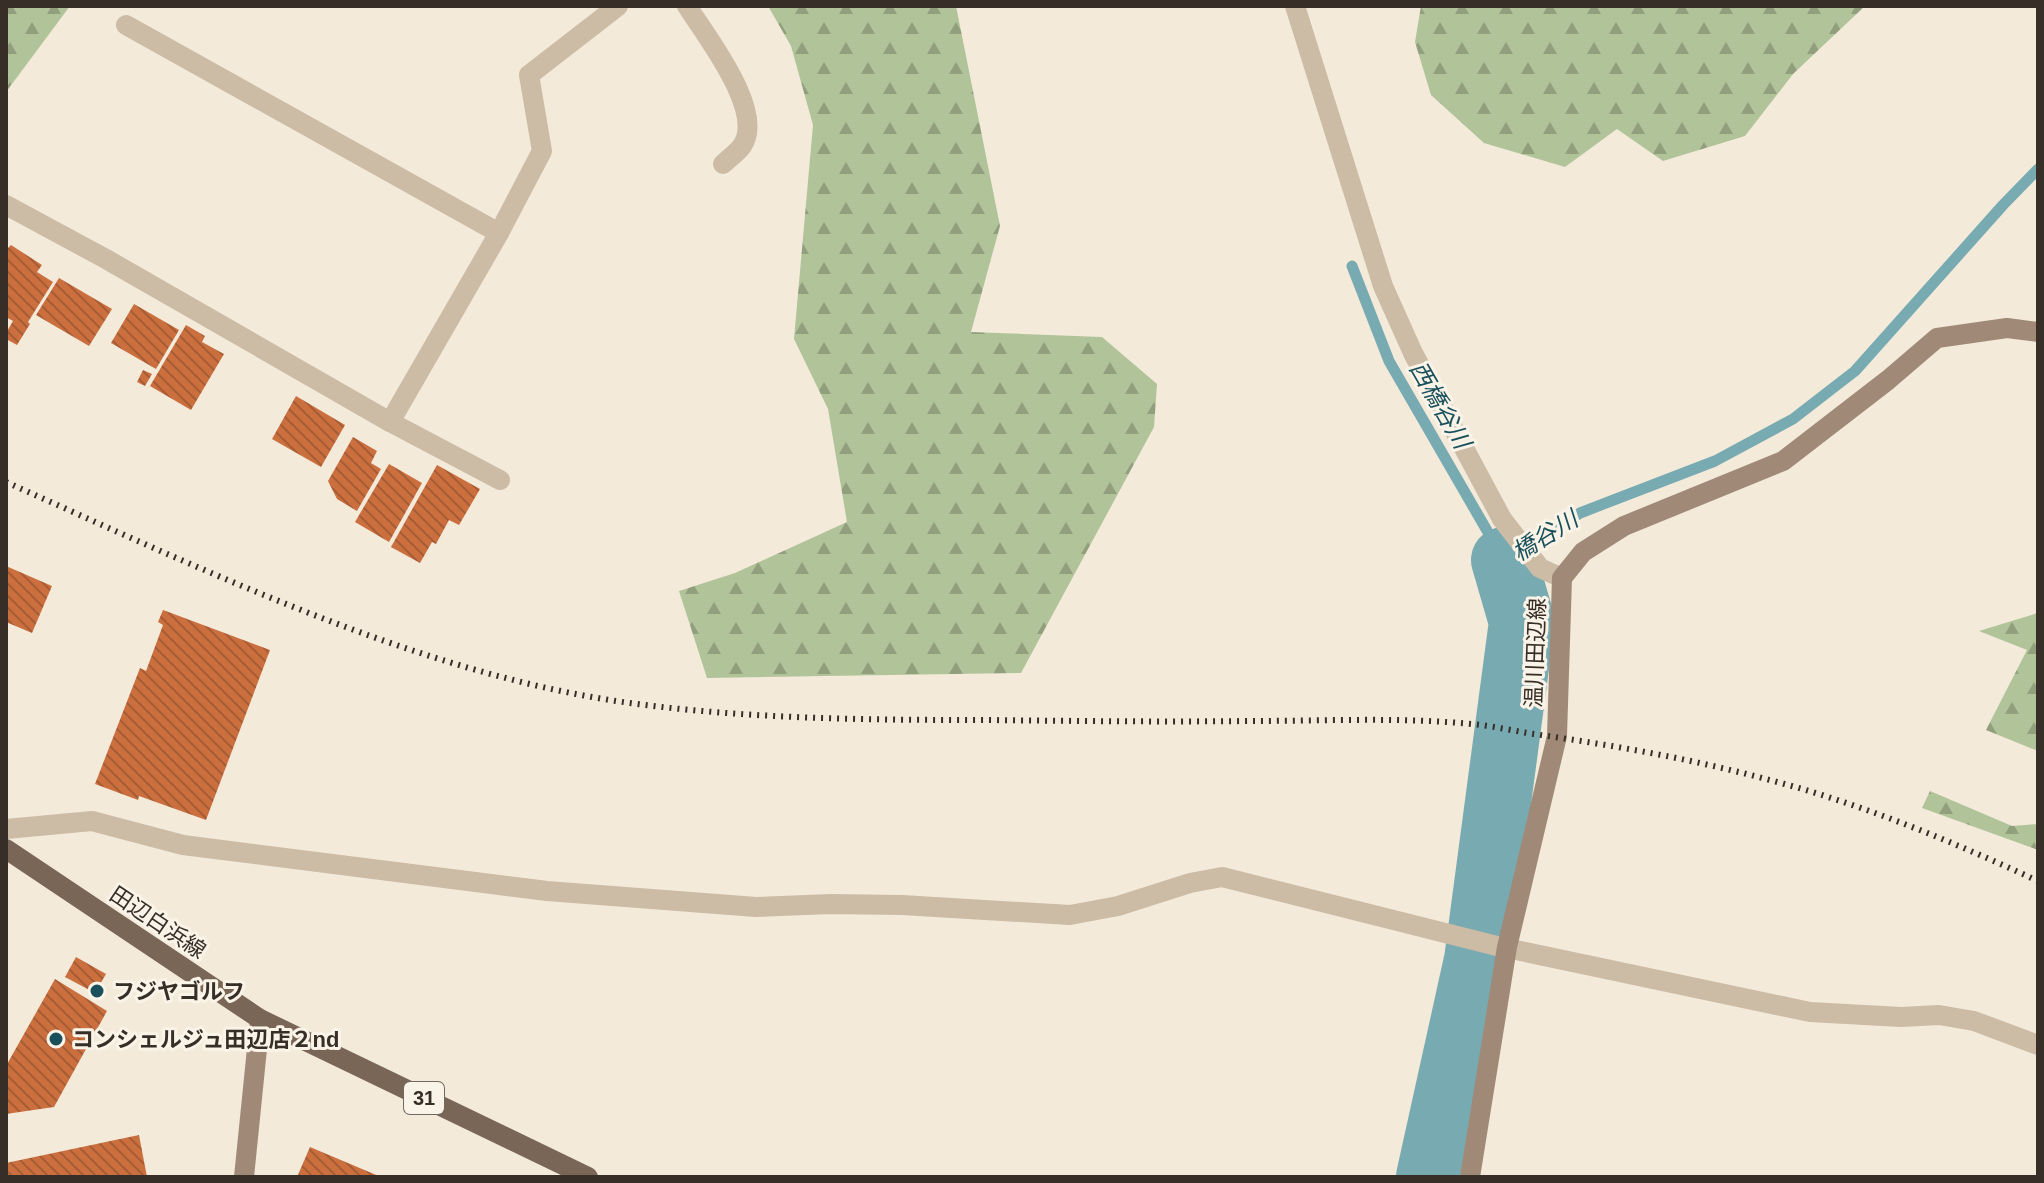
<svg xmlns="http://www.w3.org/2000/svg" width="2044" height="1183" font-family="Arial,'Noto Sans JP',sans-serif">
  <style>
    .forest { fill: url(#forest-firs) }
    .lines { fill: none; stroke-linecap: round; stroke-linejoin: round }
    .stream { stroke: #78aab2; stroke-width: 11 }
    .river { stroke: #78aab2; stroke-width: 66 }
    .building { fill: url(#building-back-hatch) }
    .minor { stroke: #ccbba5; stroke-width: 20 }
    .secondary { stroke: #a08a77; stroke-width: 20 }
    .primary { stroke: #7a6657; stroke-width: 20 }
    .rail { stroke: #372e27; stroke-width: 6; stroke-dasharray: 2 6; stroke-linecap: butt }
    .poi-dot { fill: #1a505b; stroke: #faf3e7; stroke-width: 3 }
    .labels { text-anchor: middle; stroke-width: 6; stroke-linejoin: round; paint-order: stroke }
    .shield { fill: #faf3e7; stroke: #726961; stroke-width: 2 }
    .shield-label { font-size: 20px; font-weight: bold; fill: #372e27 }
    .street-label { font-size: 22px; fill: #372e27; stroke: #faf3e7 }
    .poi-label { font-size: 22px; font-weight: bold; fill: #372e27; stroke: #faf3e7; text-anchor: start }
    .water-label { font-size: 24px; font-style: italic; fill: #1a505b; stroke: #faf3e7 }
  </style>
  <defs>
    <pattern id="forest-firs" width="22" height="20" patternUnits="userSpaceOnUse" patternTransform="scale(2)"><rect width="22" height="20" fill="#b1c399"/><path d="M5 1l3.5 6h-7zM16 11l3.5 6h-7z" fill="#919f7d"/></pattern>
    <pattern id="building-back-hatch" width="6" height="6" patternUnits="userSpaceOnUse" patternTransform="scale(2)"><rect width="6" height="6" fill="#cc6f3f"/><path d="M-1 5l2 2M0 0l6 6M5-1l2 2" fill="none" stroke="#a65c35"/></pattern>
  </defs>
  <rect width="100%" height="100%" fill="#f3eada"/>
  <g class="forest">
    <path d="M 6,6 L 70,6 L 6,92 Z"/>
    <path d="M 768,6 L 956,6 L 1000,226 L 971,332 L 1102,337 L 1157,384 L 1154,427 L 1021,673 L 707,678 L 679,591 L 735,573 L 847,522 L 828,409 L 794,339 L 813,125 L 791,46 Z"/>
    <path d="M 1421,6 L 1865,6 L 1793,74 L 1745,136 L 1663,161 L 1617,129 L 1565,167 L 1484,143 L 1431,95 L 1415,42 Z"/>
    <path d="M 2038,613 L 2038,751 L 1986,730 L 2027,650 L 1979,631 Z"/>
    <path d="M 1930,791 L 2012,826 L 2038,824 L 2038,850 L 1922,808 Z"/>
  </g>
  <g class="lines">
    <path class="stream" d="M 1352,266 L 1389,361 L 1504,560 L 1580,513 L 1715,461 L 1793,419 L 1855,371 L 2003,205 L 2038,169"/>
    <path class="river" d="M 1429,1177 L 1477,960 L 1522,622 L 1504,560"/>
  </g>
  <g class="building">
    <path d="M 11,245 L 42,265 L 37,272 L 53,282 L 28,322 L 30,324 L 17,345 L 6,339 L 6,333 L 13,321 L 6,317 L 6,250 Z"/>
    <path d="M 59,278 L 112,309 L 89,346 L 36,315 Z"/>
    <path d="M 134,304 L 179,330 L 156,369 L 111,343 Z"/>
    <path d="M 186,325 L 205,336 L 202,342 L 224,354 L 191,410 L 150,386 Z"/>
    <path d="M 143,370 L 152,374 L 145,386 L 137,382 Z"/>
    <path d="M 296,396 L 345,425 L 321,467 L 272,439 Z"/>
    <path d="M 353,437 L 377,451 L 371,463 L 381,469 L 357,511 L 337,499 L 328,481 Z"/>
    <path d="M 389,464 L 422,483 L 389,542 L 355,522 Z"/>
    <path d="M 437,465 L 480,489 L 459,525 L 449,520 L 436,544 L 432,542 L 420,563 L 391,547 Z"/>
    <path d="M 6,566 L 52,586 L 32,633 L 6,622 Z"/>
    <path d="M 163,610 L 270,650 L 206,820 L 139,796 L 138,800 L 95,784 L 140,668 L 146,671 L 163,625 L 158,622 Z"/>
    <path d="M 76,957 L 106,974 L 95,993 L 65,977 Z"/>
    <path d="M 55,979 L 107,1011 L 54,1107 L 6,1114 L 6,1066 Z"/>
    <path d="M 139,1135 L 147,1177 L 6,1177 L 6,1163 Z"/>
    <path d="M 310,1147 L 381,1177 L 297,1177 Z"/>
  </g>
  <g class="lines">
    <g class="minor">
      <path d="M 687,6 C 706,36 766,112 742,146 C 737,153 729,158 723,164"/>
      <path d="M 1295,6 L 1383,286 L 1413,353 L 1502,519 L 1540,568 L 1562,578"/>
      <path d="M 6,205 L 106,259 L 390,422 L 499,233 L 126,25"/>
      <path d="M 499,233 L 542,151 L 529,75 L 618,6"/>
      <path d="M 390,422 L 500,480"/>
      <path d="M 6,829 L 92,821 L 183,845 L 547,891 L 756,907 L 831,904 L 902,905 L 1070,915 L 1118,906 L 1190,883 L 1222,877 L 1497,946 L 1810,1012 L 1901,1017 L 1939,1015 L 1974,1021 L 2038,1045"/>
    </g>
    <g class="secondary">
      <path d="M 244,1177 L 260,1019"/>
      <path d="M 1470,1177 L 1507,947 L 1557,736 L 1562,578 L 1583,552 L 1624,526 L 1783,461 L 1888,380 L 1937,338 L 2007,328 L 2038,332"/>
    </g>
    <path class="primary" d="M 6,849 L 260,1019 L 588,1177"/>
    <path class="rail" d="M 6,482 C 200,568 418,674 630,703 C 748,719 868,720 987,720 C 1075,721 1163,722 1251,721 C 1324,721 1399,717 1472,724 C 1493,726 1514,731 1534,734 C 1611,745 1687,758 1762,778 C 1857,802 1949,840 2038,881"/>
  </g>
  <g class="poi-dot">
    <circle cx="97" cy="991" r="8"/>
    <circle cx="56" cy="1039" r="8"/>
  </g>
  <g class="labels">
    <rect class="shield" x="404" y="1082" width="40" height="32" rx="6"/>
    <g class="shield-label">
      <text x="424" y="1105">31</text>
    </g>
    <g class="street-label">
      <text transform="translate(1535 653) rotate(-88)" y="8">温川田辺線</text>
      <text transform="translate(158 922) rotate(34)" y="8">田辺白浜線</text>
    </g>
    <g class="poi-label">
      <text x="113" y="999">フジヤゴルフ</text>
      <text x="72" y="1047">コンシェルジュ田辺店２nd</text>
    </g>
    <g class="water-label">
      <text transform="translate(1440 405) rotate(60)" y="8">西橋谷川</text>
      <text transform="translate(1545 536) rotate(-32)" y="8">橋谷川</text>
    </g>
  </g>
  <rect width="2044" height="1183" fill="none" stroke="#372e27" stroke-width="16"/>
</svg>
